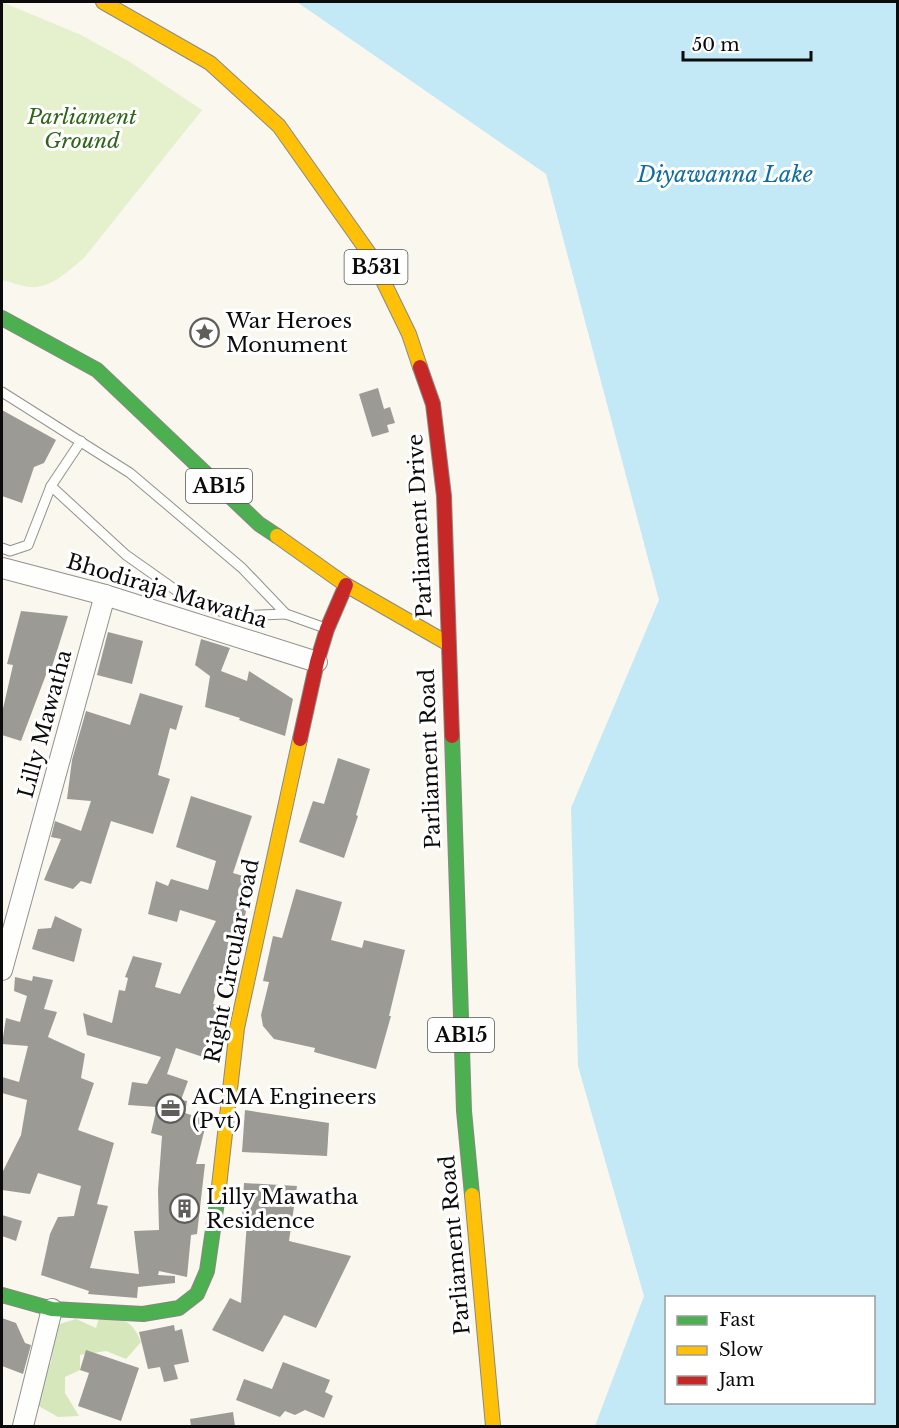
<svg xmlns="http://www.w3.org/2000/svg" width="899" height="1428" font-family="'Libre Baskerville',serif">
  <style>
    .green { fill: #e5f0cd }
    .forest { fill: #d6e8bb }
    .water { fill: #c3e8f6; fill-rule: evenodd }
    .building { fill: #9c9a95 }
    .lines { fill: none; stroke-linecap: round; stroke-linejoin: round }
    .lane-casing { stroke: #93918e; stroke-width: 11 }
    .street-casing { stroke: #93918e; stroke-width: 22 }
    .fast-casing { stroke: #898884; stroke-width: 16 }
    .slow-casing { stroke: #898884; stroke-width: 16 }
    .jam-casing { stroke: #898884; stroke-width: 16 }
    .lane { stroke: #fefefd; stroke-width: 9 }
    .street { stroke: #fefefd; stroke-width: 20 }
    .fast { stroke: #4caf50; stroke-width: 14 }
    .slow { stroke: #ffc107; stroke-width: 14 }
    .jam { stroke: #c62828; stroke-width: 14 }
    .labels { text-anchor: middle; stroke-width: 6; stroke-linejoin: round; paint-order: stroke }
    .shield { fill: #fff; stroke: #545454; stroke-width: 1.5 }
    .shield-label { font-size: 20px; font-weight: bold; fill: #0b0b0b }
    .park-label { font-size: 21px; font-style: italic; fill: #2f6519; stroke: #fff }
    .poi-label { font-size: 21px; fill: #0b0b0b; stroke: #fff; text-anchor: start }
    .street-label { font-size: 21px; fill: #0b0b0b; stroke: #fff }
    .water-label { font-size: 22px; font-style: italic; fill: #106da2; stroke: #fff }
  </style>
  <rect width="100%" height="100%" fill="#faf7ef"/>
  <path class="green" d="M 2,2 L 81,35 L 130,62 L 202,110 L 84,258 C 69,270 51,289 30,287 C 21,286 10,282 2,280 Z"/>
  <path class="forest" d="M 99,1318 C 122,1318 132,1319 141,1342 L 126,1359 L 106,1351 L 80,1355 L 80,1370 L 65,1377 L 65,1393 L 79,1416 L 58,1417 L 35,1404 L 45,1368 L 51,1363 L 56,1325 L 76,1319 L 96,1328 Z"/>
  <path class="water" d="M 297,2 L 897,2 L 897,1426 L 595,1426 L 644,1296 L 578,1066 L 571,808 L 659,600 L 546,174 ZM 666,1298 L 874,1298 L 874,1402 L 666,1402 Z"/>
  <g class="building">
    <path d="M 378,388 L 384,409 L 390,407 L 395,423 L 387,425 L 389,432 L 372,437 L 359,394 Z"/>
    <path d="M 2,410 L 56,440 L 44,463 L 34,467 L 22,503 L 2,496 Z"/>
    <path d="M 21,611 L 68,616 L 50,673 L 47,672 L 21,741 L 2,735 L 2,713 L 13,665 L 7,664 Z"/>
    <path d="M 108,632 L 143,641 L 132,684 L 97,675 Z"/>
    <path d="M 201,639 L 230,648 L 221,671 L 247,681 L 249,671 L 293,699 L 285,736 L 239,720 L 240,718 L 205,707 L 210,676 L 195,665 Z"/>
    <path d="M 140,693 L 183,706 L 176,730 L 170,728 L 158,775 L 170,779 L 153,834 L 111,821 L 91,884 L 81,881 L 73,889 L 44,880 L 61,839 L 51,837 L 55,821 L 81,831 L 91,801 L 67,799 L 72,760 L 86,711 L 130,725 Z"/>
    <path d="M 338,758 L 370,769 L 356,815 L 358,816 L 344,858 L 299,842 L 313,801 L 324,804 Z"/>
    <path d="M 191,796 L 252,816 L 233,873 L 253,879 L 244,910 L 246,911 L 241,937 L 233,935 L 213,1004 L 225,1007 L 218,1032 L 211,1030 L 203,1057 L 176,1048 L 167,1074 L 188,1081 L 181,1100 L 187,1101 L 185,1113 L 207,1120 L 196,1164 L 205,1164 L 197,1234 L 191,1235 L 187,1277 L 159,1271 L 158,1275 L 175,1276 L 175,1283 L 138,1287 L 137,1298 L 88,1294 L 89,1291 L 41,1275 L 50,1234 L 58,1217 L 74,1216 L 81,1186 L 38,1173 L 30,1194 L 2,1190 L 2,1173 L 21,1135 L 27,1100 L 2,1093 L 2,1077 L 19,1082 L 28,1046 L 2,1044 L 6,1018 L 20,1022 L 27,996 L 14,991 L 15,977 L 32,981 L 33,976 L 53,980 L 44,1009 L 57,1012 L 48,1037 L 85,1054 L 81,1078 L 94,1083 L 78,1130 L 114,1143 L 97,1204 L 108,1206 L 90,1268 L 139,1274 L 134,1231 L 159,1230 L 158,1190 L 162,1136 L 151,1133 L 157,1107 L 128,1105 L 132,1082 L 147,1084 L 161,1057 L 87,1035 L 83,1013 L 112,1023 L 119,990 L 125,991 L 128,978 L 125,977 L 133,956 L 162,963 L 155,987 L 180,994 L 216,921 L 180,910 L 177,922 L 148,914 L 156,881 L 168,886 L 171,879 L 208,890 L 216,861 L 176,847 Z"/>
    <path d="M 296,889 L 342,902 L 331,940 L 362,948 L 364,940 L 405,950 L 389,1016 L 391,1016 L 376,1069 L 314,1052 L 315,1048 L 274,1039 L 263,1026 L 261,1015 L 269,982 L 263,981 L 273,936 L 282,938 Z"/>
    <path d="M 55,916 L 82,929 L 74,962 L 32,949 L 38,929 L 51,928 Z"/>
    <path d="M 245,1110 L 329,1123 L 327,1156 L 242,1152 Z"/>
    <path d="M 244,1183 L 297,1186 L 289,1241 L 351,1256 L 316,1328 L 284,1315 L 263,1352 L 212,1330 L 230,1298 L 241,1303 L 247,1222 L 242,1222 Z"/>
    <path d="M 2,1215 L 22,1221 L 16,1241 L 2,1236 Z"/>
    <path d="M 2,1318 L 16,1323 L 25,1343 L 31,1345 L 23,1374 L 2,1366 Z"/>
    <path d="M 174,1325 L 175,1331 L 182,1329 L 189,1362 L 174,1365 L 178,1379 L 164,1382 L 160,1367 L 148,1369 L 139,1332 Z"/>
    <path d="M 86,1350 L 139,1368 L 121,1421 L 78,1406 L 89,1373 L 80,1370 Z"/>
    <path d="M 283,1362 L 330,1380 L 325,1392 L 333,1396 L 324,1418 L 305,1410 L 295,1415 L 285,1411 L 280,1417 L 236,1400 L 244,1379 L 272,1389 Z"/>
    <path d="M 233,1412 L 235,1426 L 191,1426 L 190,1419 Z"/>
  </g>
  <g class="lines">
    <defs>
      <g id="lane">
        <path d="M 2,392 L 130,473 L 242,568 L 286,614 L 325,628"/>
        <path d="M 81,441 L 51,486 L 126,555 L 194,603 L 236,616 L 286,614"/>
        <path d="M 2,548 L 10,551 L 28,545 L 51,486"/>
      </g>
      <g id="street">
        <path d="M 2,568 L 105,595 L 317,662"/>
        <path d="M 2,970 L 105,595"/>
        <path d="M 23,1426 L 52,1309"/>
      </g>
      <g id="fast">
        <path d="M 2,318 L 97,370 L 259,524 L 277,536"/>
        <path d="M 452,736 L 464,1111 L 472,1195"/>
        <path d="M 2,1295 L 52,1309 L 143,1314 L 179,1308 L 197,1294 L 207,1271 L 218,1195"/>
      </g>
      <g id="slow">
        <path d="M 103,2 L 210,63 L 279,126 L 371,256 L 409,334 L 420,367"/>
        <path d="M 277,536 L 346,585 L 447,643"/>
        <path d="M 218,1195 L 237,1028 L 300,739"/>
        <path d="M 472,1195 L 493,1426"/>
      </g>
      <g id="jam">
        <path d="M 420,367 L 433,404 L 444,496 L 452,736"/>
        <path d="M 300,739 L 317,662 L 327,629 L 346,585"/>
      </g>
    </defs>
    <use href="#lane" class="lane-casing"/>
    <use href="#street" class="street-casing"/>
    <use href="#fast" class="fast-casing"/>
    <use href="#slow" class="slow-casing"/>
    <use href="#jam" class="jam-casing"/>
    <use href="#lane" class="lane"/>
    <use href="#street" class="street"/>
    <use href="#fast" class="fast"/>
    <use href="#slow" class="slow"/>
    <use href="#jam" class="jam"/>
  </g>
  <defs>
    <symbol id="sight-ring" viewBox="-11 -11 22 22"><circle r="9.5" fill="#fff" stroke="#5f5e5b" stroke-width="1.5"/><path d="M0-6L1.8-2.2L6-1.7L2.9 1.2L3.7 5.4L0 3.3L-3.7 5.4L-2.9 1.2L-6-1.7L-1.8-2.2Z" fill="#5f5e5b"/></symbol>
    <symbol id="office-ring" viewBox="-11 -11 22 22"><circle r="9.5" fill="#fff" stroke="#5f5e5b" stroke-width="1.5"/><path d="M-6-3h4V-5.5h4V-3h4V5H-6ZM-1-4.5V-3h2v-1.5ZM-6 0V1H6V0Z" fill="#5f5e5b"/></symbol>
    <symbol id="building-ring" viewBox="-11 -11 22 22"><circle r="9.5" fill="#fff" stroke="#5f5e5b" stroke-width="1.5"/><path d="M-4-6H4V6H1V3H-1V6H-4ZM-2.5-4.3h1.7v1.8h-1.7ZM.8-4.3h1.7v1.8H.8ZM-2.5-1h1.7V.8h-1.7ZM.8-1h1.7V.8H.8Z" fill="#5f5e5b"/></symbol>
  </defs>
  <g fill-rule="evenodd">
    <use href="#sight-ring" x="188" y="316" width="33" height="33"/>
    <use href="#office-ring" x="154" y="1092" width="33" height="33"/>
    <use href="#building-ring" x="168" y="1192" width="33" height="33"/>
  </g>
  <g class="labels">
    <g class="shield">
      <rect x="344.5" y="250" width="63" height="34" rx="4.5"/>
      <rect x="186" y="469" width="66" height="34" rx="4.5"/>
      <rect x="428" y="1018" width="66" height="34" rx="4.5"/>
    </g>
    <g class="shield-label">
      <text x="376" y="274">B531</text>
      <text x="219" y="493">AB15</text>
      <text x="461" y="1042">AB15</text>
    </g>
    <g class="park-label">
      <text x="82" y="124">Parliament<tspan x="82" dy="24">Ground</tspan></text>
    </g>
    <g class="poi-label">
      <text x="226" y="328">War Heroes<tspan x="226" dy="24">Monument</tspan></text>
      <text x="192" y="1104">ACMA Engineers<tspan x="192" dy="24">(Pvt)</tspan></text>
      <text x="206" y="1204">Lilly Mawatha<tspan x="206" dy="24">Residence</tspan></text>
    </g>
    <g class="street-label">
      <text transform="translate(420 526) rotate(-93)" y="7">Parliament Drive</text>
      <text transform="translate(167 591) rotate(17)" y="7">Bhodiraja Mawatha</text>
      <text transform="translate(45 724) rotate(-75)" y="7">Lilly Mawatha</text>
      <text transform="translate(430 759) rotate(-92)" y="7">Parliament Road</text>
      <text transform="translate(232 961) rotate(-79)" y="7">Right Circular road</text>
      <text transform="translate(455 1245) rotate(-95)" y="7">Parliament Road</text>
    </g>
    <g class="water-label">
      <text x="725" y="182">Diyawanna Lake</text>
    </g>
  </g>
  <rect width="899" height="1428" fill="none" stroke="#0b0b0b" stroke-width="6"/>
  <rect x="665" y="1296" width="210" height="108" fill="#ffffff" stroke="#9d9d9d" stroke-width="1.5"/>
  <rect x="677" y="1316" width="30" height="9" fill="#4caf50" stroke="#9d9d9d" stroke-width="1.5"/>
  <text x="719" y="1326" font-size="18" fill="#0b0b0b">Fast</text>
  <rect x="677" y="1346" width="30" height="9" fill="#ffc107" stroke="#9d9d9d" stroke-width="1.5"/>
  <text x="719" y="1356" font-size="18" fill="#0b0b0b">Slow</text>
  <rect x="677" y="1376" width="30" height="9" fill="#c62828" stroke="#9d9d9d" stroke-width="1.5"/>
  <text x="719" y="1386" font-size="18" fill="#0b0b0b">Jam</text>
  <path d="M683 51v9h128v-9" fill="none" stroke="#0b0b0b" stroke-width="3"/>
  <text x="692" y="51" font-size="18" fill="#0b0b0b" stroke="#ffffff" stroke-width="4.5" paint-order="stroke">50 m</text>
</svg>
